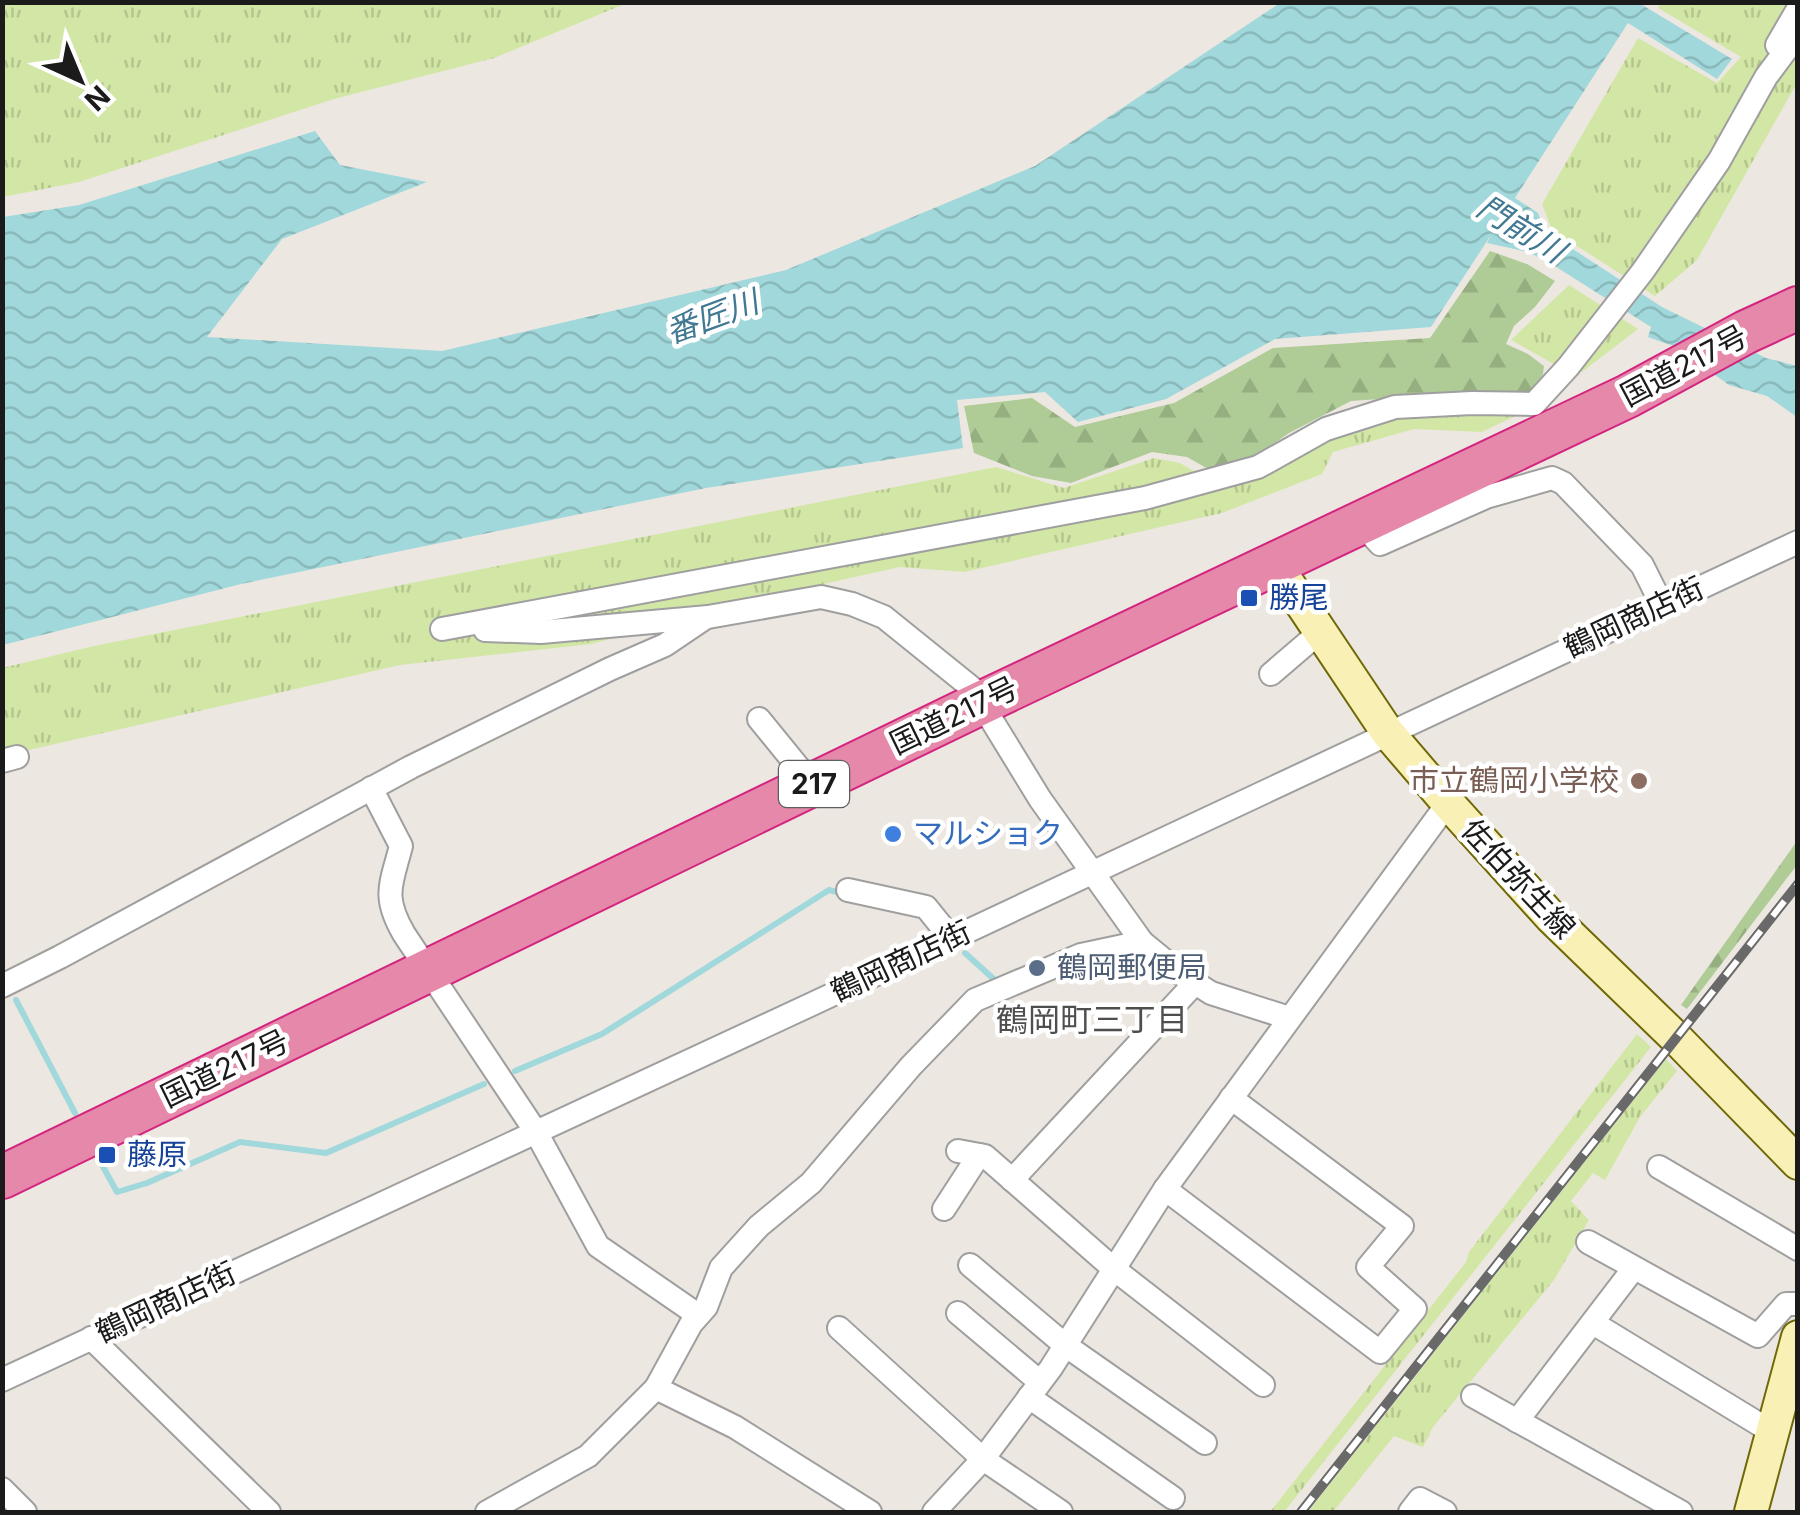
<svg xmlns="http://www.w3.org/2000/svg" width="1800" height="1515" font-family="Inter,'Noto Sans JP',sans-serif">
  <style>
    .grass { fill: url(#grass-tufts) }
    .forest { fill: url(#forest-firs) }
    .water { fill: url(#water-waves) }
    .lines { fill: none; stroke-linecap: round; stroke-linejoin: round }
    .stream { stroke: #a1d8db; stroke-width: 6 }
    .street-casing { stroke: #9f9f9f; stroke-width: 26 }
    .secondary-casing { stroke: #6f6806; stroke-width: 36 }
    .highway-casing { stroke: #d3257f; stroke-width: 46 }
    .street { stroke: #fff; stroke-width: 22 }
    .secondary { stroke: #f8f0b4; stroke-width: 32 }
    .highway { stroke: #e588a9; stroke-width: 42 }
    .rail-casing { stroke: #696969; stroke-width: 10 }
    .rail { stroke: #fff; stroke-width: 6; stroke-dasharray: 19; stroke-linecap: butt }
    .transit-dot { fill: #1a4fb4; stroke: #fff; stroke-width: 4 }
    .education-dot { fill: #8d6e63; stroke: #fff; stroke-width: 4 }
    .shop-dot { fill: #3f7fe0; stroke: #fff; stroke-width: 4 }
    .service-dot { fill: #5c6f8a; stroke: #fff; stroke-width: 4 }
    .labels { text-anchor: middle; stroke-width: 9; stroke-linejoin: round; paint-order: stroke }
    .shield { fill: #fff; stroke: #5f5f5f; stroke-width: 2.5 }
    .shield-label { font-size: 28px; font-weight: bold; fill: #1b1b1b }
    .street-label { font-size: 30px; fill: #1b1b1b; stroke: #fff }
    .transit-label { font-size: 30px; fill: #164399; stroke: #fff; text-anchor: start }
    .education-label { font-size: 30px; fill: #785e54; stroke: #fff; text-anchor: end }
    .shop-label { font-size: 30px; fill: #366cbe; stroke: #fff; text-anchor: start }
    .service-label { font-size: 30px; fill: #4e5e75; stroke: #fff; text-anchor: start }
    .water-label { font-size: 32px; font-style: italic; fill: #417892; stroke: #fff }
    .neighbourhood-label { font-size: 32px; fill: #4e4e4e; stroke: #fff }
  </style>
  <defs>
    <pattern id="grass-tufts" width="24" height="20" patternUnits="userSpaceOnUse" patternTransform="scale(2.5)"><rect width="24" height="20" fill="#d2e7a6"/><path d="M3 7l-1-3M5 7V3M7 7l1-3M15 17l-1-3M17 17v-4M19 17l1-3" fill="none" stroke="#b4c68e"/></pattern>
    <pattern id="forest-firs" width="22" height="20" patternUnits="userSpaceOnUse" patternTransform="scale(2.5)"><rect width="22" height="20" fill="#afcc96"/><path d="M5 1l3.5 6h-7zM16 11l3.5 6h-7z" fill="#96af81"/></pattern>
    <pattern id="water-waves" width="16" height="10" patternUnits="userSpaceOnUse" patternTransform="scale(2.5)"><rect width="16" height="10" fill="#a1d8db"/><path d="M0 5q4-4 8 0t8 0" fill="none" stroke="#8ab9bb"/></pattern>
  </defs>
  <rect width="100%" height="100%" fill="#ede7e1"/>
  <g class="grass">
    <path d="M 3,2 L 627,2 L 627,3 L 494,58 L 334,99 L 79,182 L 3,197 Z"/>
    <path d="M 1660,3 L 1797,3 L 1797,83 L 1697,260 L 1655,296 L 1552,230 L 1542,204 L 1638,38 L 1717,83 L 1741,57 L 1658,8 Z"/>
    <path d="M 1569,285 L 1638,329 L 1582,372 L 1557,366 L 1511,340 Z"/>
    <path d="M 1411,412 L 1519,414 L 1482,432 L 1414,429 L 1333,452 L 1322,474 L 1222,513 L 964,572 L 900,567 L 801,589 L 591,644 L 400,665 L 3,756 L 2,668 L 94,646 L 996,467 L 1064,488 L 1154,458 L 1180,463 L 1204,477 L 1307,439 Z"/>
    <path d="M 1637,1034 L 1651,1047 L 1284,1512 L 1270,1512 L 1466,1262 L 1469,1252 Z"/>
    <path d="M 1666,1059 L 1677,1071 L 1640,1117 L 1605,1180 L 1593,1173 L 1571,1201 L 1589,1220 L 1554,1280 L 1433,1427 L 1423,1447 L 1394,1436 L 1333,1512 L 1308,1512 Z"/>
  </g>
  <g class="forest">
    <path d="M 1490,251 L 1527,264 L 1555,281 L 1535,307 L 1514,326 L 1506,344 L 1528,354 L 1544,366 L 1542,382 L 1526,396 L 1452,394 L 1351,401 L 1289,433 L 1268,448 L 1261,460 L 1217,474 L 1187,457 L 1152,452 L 1071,483 L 1032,476 L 974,453 L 964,406 L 1032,398 L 1075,427 L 1174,403 L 1273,348 L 1430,338 Z"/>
    <path d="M 1797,841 L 1797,865 L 1687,1009 L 1681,1005 Z"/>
  </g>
  <path class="water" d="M 1280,3 L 1639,3 L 1732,59 L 1717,79 L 1628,23 L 1515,198 L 1538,213 L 1545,231 L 1662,307 L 1766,358 L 1797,366 L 1797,417 L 1767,396 L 1729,385 L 1676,347 L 1648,337 L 1651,327 L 1550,263 L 1528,252 L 1487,243 L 1491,235 L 1431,327 L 1275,339 L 1166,399 L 1078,422 L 1045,392 L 957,400 L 963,448 L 706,488 L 241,584 L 3,645 L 3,217 L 79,205 L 315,131 L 340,165 L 427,182 L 282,239 L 207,337 L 442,351 L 786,270 L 1035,166 Z"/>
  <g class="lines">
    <g class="stream">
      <path d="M 965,953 L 997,982"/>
      <path d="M 16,1000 L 75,1113"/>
      <path d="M 515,1071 L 602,1034 L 829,890 L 845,894"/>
      <path d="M 101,1163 L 117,1192 L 147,1183 L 240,1142 L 326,1153 L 484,1084"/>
    </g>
    <defs>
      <g id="street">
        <path d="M 1777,45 L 1798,9"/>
        <path d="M 1360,522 L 1380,544 L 1486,497 L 1552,478 L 1563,483 L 1642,565 L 1662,605"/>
        <path d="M 442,629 L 1145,498 L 1258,467 L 1326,429 L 1395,407 L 1472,403 L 1534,404 L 1568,367 L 1643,271 L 1719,161 L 1766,77 L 1798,34"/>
        <path d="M 485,630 L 541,632 L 708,617 L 821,597 L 852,604 L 884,617 L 972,688 L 1040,799 L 1142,942 L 1181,974 L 1211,993 L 1289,1018"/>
        <path d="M 1271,674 L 1320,632"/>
        <path d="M 759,719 L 812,784"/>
        <path d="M 2,761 L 17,757"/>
        <path d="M 371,788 L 401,846 C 391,885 382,896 404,934 L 536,1132 L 598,1246 L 698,1315"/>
        <path d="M 848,890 L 926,907 L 951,938"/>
        <path d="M 2,986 L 60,957 L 411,767 L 610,669 L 665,645 L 705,618"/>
        <path d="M 958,1151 L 985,1156 L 1114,1269 L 1263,1385"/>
        <path d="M 1659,1167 L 1798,1249"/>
        <path d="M 1012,1180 L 1195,983"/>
        <path d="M 1165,1189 L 1380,1352 L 1415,1309 L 1368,1267 L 1402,1226 L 1231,1098"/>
        <path d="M 944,1209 L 979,1155"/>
        <path d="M 1588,1242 L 1758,1336 L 1786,1304 L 1798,1304"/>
        <path d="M 970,1265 L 1065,1345 L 1205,1443"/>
        <path d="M 958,1313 L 1040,1382"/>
        <path d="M 1593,1323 L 1772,1432"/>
        <path d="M 839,1328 L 983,1459 L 1061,1512"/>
        <path d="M 91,1338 L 269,1512"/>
        <path d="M 2,1380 L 810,1005 L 1798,542"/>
        <path d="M 656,1388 L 691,1324 L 706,1307 L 721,1268 L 759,1226 L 811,1183 L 911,1066 L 975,1000 L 1081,955 L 1142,942"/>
        <path d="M 1473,1396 L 1681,1512"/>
        <path d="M 1029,1397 L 1173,1498"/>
        <path d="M 1517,1421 L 1634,1268"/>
        <path d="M 2,1489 L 25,1512"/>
        <path d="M 487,1512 L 588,1456 L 656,1388 L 735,1427 L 870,1512"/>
        <path d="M 934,1512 L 983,1459 L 1051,1368 L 1165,1189 L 1448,803"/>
        <path d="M 1410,1512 L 1420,1499 L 1445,1512"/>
      </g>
      <g id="secondary">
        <path d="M 1275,564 L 1388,733 L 1448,803 L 1551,917 L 1677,1039 L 1798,1163"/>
        <path d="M 1751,1512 L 1798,1337"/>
      </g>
      <path id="highway" d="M 2,1177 L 981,703 L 1628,396 L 1746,332 L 1798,308"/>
    </defs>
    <use href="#street" class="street-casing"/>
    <use href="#secondary" class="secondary-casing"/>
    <use href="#highway" class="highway-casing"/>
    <use href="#street" class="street"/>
    <use href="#secondary" class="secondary"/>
    <use href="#highway" class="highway"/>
    <defs>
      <path id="rail" d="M 1301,1512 L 1798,884"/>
    </defs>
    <use href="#rail" class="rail-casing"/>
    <use href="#rail" class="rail"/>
  </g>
  <g class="transit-dot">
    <rect x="1239" y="588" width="20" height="20" rx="5"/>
    <rect x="97" y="1145" width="20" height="20" rx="5"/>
  </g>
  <circle class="education-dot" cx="1639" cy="781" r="10"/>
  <circle class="shop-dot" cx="893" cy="834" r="10"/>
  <circle class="service-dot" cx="1037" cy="968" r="10"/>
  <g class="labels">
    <rect class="shield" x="779" y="761" width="70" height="46" rx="8"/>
    <g class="shield-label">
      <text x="814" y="794">217</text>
    </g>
    <g class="street-label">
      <text transform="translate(1684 366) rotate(-28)" y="10">国道217号</text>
      <text transform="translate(1634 618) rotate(-25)" y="10">鶴岡商店街</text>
      <text transform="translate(954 716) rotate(-26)" y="10">国道217号</text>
      <text transform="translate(1518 879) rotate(47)" y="10">佐伯弥生線</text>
      <text transform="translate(901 962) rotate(-25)" y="10">鶴岡商店街</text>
      <text transform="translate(225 1069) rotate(-26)" y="10">国道217号</text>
      <text transform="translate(166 1303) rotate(-25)" y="10">鶴岡商店街</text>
    </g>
    <g class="transit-label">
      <text x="1269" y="608">勝尾</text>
      <text x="127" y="1165">藤原</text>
    </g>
    <g class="education-label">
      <text x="1619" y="791">市立鶴岡小学校</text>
    </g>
    <g class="shop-label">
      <text x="913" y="844">マルショク</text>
    </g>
    <g class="service-label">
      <text x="1057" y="978">鶴岡郵便局</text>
    </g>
    <g class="water-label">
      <text transform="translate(1521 229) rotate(32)" y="11">門前川</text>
      <text transform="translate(712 317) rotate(-20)" y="11">番匠川</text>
    </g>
    <g class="neighbourhood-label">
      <text x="1092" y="1031">鶴岡町三丁目</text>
    </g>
  </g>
  <rect width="1800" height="1515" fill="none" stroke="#1b1b1b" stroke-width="10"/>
  <g transform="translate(80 80) rotate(136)" stroke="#ffffff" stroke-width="8" paint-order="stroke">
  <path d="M0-8L18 38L0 25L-18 38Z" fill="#1b1b1b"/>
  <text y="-15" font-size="28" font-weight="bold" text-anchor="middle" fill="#1b1b1b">N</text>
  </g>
</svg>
